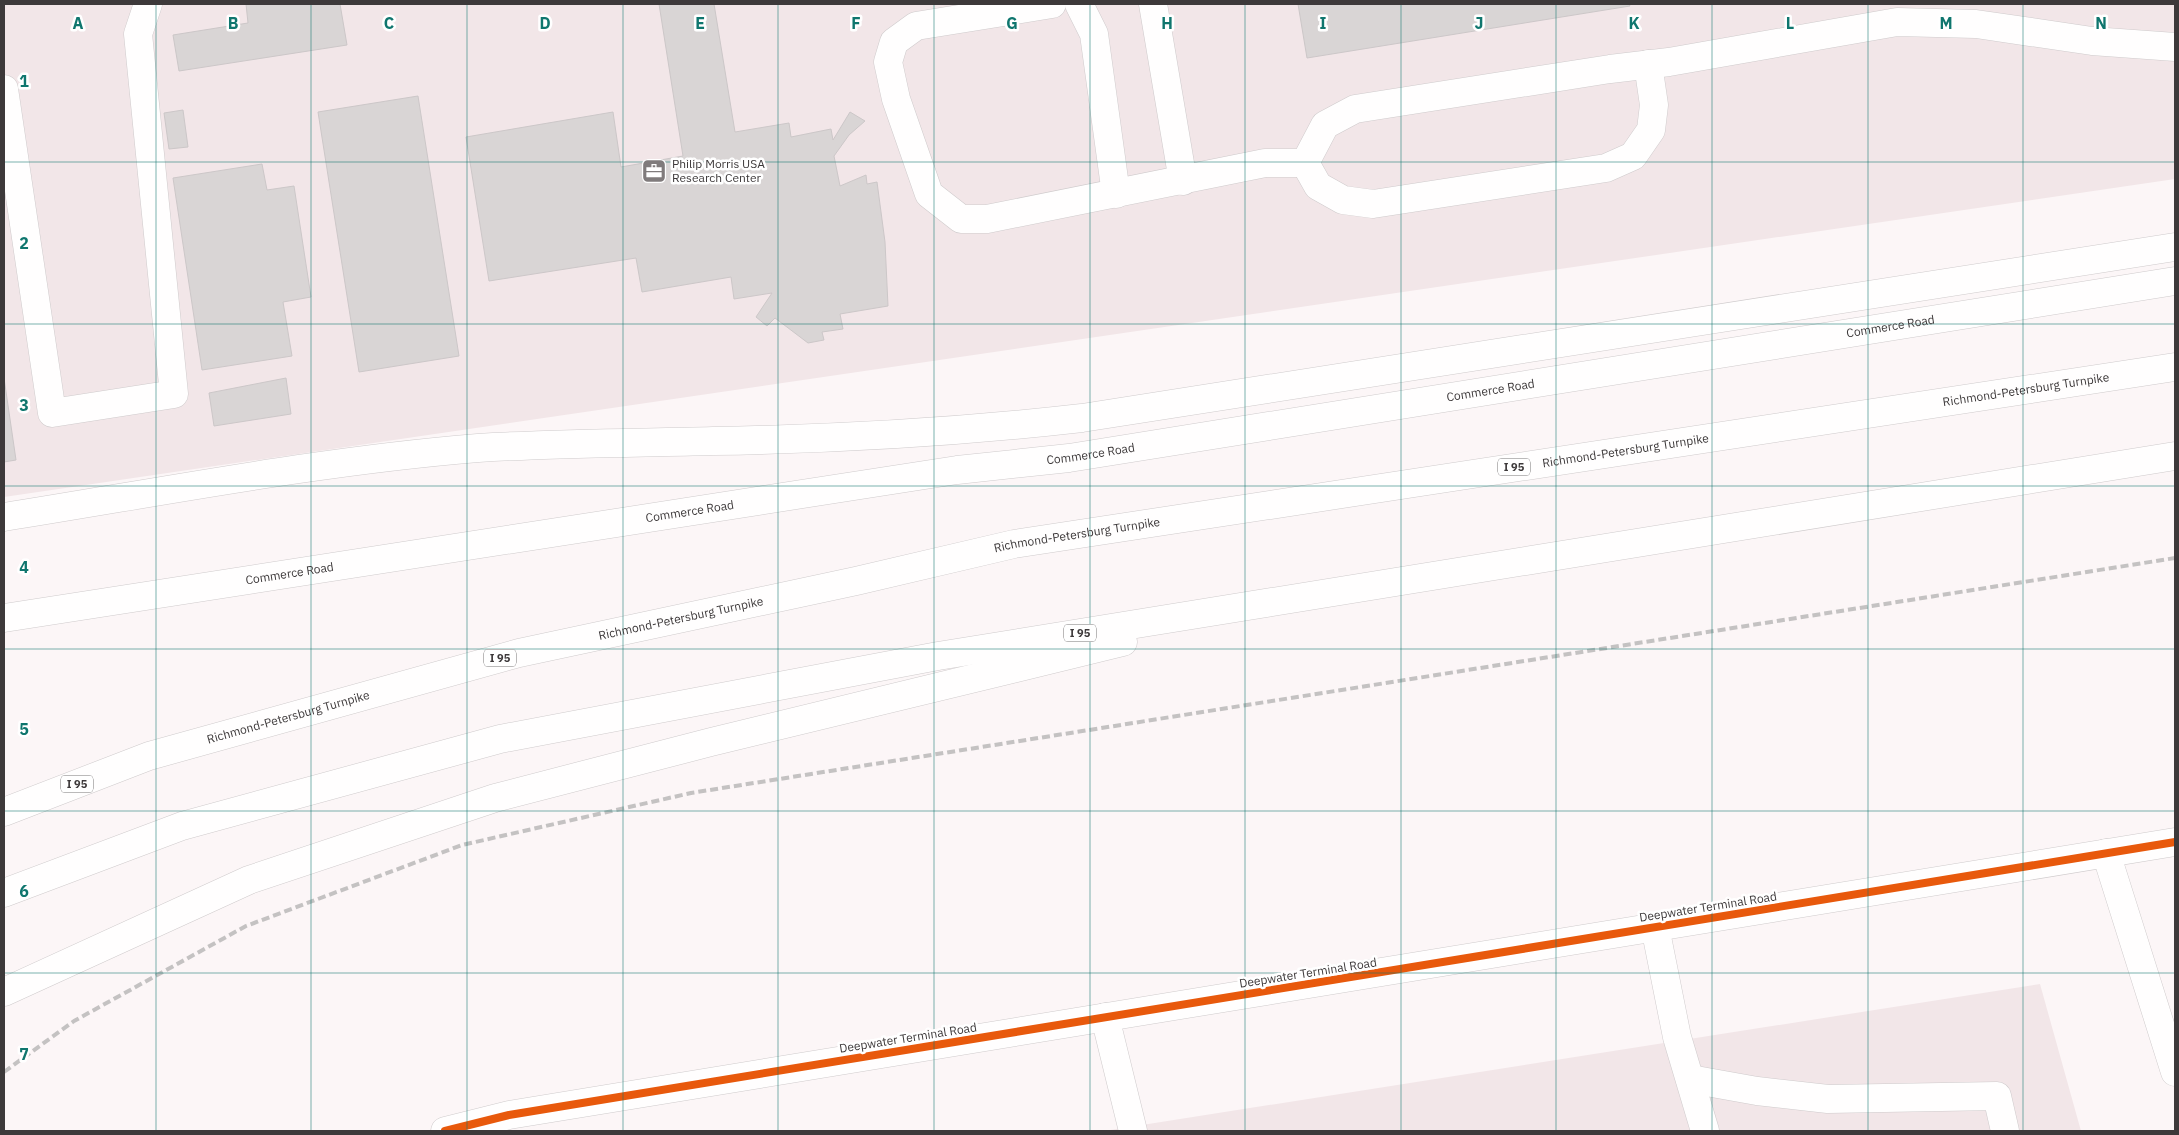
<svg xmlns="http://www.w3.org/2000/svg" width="2179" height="1135" font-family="'IBM Plex Sans',sans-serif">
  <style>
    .built { fill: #f2e6e8 }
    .building { fill: #d9d5d5; stroke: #ccc7c8 }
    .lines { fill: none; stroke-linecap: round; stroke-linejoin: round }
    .minor-casing { stroke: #cfcbcc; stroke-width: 29 }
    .major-casing { stroke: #cfcbcc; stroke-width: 29 }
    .highway-casing { stroke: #cfcbcc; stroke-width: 29 }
    .minor { stroke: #fffefe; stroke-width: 28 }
    .major { stroke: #fffefe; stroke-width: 28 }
    .highway { stroke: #fffefe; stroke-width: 28 }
    .rail { stroke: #c4c2c2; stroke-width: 4; stroke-dasharray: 8 4; stroke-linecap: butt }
    .cycleway-casing { stroke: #fff; stroke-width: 11 }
    .cycleway { stroke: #e8590c; stroke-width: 8 }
    .grid { fill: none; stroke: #0f766e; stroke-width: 1; stroke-opacity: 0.55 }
    .labels { text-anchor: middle; stroke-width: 5; stroke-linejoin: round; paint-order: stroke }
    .shield { fill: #fff; stroke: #777475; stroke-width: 1 }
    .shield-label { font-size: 11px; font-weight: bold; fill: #3d393a }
    .poi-label { font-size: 12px; fill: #3d393a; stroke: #fff; text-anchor: start }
    .street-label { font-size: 12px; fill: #3d393a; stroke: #fff }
    .grid-label { font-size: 16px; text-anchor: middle; font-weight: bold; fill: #0f766e; stroke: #fff; stroke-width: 5; stroke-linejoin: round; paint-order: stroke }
  </style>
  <rect width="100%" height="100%" fill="#fcf6f7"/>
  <g class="built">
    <path d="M 4,4 L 2175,4 L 2175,179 L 4,497 Z"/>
    <path d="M 2040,984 L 2081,1131 L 1104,1131 Z"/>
  </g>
  <g class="building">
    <path d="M 246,4 L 340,4 L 347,45 L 179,71 L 173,35 L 248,23 Z"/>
    <path d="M 659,4 L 714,4 L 735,132 L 789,123 L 791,137 L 831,129 L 833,140 L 850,112 L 865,121 L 849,135 L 834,156 L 840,186 L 866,175 L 867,184 L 877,182 L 885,242 L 888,306 L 840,314 L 843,329 L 822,332 L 824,340 L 808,343 L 775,318 L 767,326 L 756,317 L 772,293 L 734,299 L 731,277 L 642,292 L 636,258 L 489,281 L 466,137 L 613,112 L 621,167 L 683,156 Z"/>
    <path d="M 1298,4 L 1629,4 L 1630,6 L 1307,58 Z"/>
    <path d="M 418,96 L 459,356 L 359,372 L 318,112 Z"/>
    <path d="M 183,110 L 188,147 L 169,149 L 164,113 Z"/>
    <path d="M 262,164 L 267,190 L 294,186 L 311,297 L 283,302 L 292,356 L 202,370 L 173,178 Z"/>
    <path d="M 4,378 L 16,460 L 4,462 Z"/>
    <path d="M 286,378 L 291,414 L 214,426 L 209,393 Z"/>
  </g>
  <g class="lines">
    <defs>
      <g id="minor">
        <path d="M 1052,4 L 916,26 L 894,42 L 888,62 L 896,99 L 929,194 L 961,219 L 987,219 L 1265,163 L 1305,163 L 1325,125 L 1355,109 L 1610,69 L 1669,62 L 1897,22 L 1976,24 L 2092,41 L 2175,47"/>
        <path d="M 1079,4 L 1094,34 L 1116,194"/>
        <path d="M 1153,4 L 1183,181"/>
        <path d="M 4,89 L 52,413 L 174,394 L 138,34 L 148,4"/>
        <path d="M 1305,163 L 1318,186 L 1343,200 L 1373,204 L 1606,168 L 1633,156 L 1651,130 L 1654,105 L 1648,64"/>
        <path d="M 2106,853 L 2175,1072"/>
        <path d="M 1655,927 L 1677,1037 L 1705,1131"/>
        <path d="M 1105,1017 L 1133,1131"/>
        <path d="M 1690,1079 L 1757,1091 L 1828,1099 L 1997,1096 L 2005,1131"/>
        <path d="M 445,1131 L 509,1115 L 2175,842"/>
      </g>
      <g id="major">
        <path d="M 4,517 C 161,492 319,461 478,448 C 556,443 634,443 713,441 C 836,439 959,432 1082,418 L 2175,247"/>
        <path id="s1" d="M 4,618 L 957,470 L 1069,458 L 2175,281"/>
      </g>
      <g id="highway">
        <path id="s2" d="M 4,812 L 149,756 L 519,653 L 856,581 L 1014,544 L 2175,367"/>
        <path d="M 4,893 L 182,826 L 500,739 L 938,656 L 2175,456"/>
        <path d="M 4,992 L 249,880 L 495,798 L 711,742 L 1123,642"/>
      </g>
    </defs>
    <use href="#minor" class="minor-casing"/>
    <use href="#major" class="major-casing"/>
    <use href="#highway" class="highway-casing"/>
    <use href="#minor" class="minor"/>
    <use href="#major" class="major"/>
    <use href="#highway" class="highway"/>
    <path class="rail" d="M 4,1072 L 74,1021 L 246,926 L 462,845 L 691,793 L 2175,558"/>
    <defs>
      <path id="cycleway" d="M 445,1131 L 509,1115 L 2175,842"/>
    </defs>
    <use href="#cycleway" class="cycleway-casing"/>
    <use href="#cycleway" class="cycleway"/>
  </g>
  <path class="grid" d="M 156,4 L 156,1131M 311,4 L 311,1131M 467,4 L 467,1131M 623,4 L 623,1131M 778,4 L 778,1131M 934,4 L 934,1131M 1090,4 L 1090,1131M 1245,4 L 1245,1131M 1401,4 L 1401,1131M 1556,4 L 1556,1131M 1712,4 L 1712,1131M 1868,4 L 1868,1131M 2023,4 L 2023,1131M 4,162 L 2175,162M 4,324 L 2175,324M 4,486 L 2175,486M 4,649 L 2175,649M 4,811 L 2175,811M 4,973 L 2175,973"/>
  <defs>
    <symbol id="office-square" viewBox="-11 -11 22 22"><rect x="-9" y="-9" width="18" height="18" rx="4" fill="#807b7c" stroke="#fff"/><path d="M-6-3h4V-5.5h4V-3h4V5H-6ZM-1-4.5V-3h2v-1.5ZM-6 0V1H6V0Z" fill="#fff"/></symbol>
  </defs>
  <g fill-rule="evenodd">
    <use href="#office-square" x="640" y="157" width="28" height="28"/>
  </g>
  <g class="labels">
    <g class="shield">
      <rect x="1498" y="458.5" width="32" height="17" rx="4"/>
      <rect x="1064" y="624.5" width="32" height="17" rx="4"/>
      <rect x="484" y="649.5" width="32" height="17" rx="4"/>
      <rect x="61" y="775.5" width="32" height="17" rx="4"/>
    </g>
    <g class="shield-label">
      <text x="1514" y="471">I 95</text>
      <text x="1080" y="637">I 95</text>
      <text x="500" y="662">I 95</text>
      <text x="77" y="788">I 95</text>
    </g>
    <g class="poi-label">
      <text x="672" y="168">Philip Morris USA<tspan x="672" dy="14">Research Center</tspan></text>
    </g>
    <g class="street-label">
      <text dy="4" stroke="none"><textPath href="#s1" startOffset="1909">Commerce Road</textPath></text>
      <text dy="4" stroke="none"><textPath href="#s1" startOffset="1504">Commerce Road</textPath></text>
      <text dy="4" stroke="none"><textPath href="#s2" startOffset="2070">Richmond-Petersburg Turnpike</textPath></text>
      <text dy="4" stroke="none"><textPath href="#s2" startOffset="1665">Richmond-Petersburg Turnpike</textPath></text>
      <text dy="4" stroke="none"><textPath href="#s1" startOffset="1099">Commerce Road</textPath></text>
      <text dy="4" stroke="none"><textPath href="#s1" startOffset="694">Commerce Road</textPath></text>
      <text dy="4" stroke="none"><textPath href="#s2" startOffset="1110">Richmond-Petersburg Turnpike</textPath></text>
      <text dy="4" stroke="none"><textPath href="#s1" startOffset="289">Commerce Road</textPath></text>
      <text dy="4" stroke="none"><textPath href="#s2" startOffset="705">Richmond-Petersburg Turnpike</textPath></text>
      <text dy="4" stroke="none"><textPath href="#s2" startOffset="300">Richmond-Petersburg Turnpike</textPath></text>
      <text transform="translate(1708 907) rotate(-9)" y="4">Deepwater Terminal Road</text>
      <text transform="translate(1308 973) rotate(-9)" y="4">Deepwater Terminal Road</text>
      <text transform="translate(908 1038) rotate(-9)" y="4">Deepwater Terminal Road</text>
    </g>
  </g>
  <g class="grid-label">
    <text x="78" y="29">A</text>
    <text x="233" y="29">B</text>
    <text x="389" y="29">C</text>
    <text x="545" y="29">D</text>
    <text x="700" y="29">E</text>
    <text x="856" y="29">F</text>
    <text x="1012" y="29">G</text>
    <text x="1167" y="29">H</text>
    <text x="1323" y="29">I</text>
    <text x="1479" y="29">J</text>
    <text x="1634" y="29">K</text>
    <text x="1790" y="29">L</text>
    <text x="1946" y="29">M</text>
    <text x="2101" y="29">N</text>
    <text x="24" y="87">1</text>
    <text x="24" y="249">2</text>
    <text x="24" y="411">3</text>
    <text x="24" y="573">4</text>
    <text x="24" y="735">5</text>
    <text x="24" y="897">6</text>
    <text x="24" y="1060">7</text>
  </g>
  <rect width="2179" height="1135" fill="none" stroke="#3d393a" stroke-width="10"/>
</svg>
